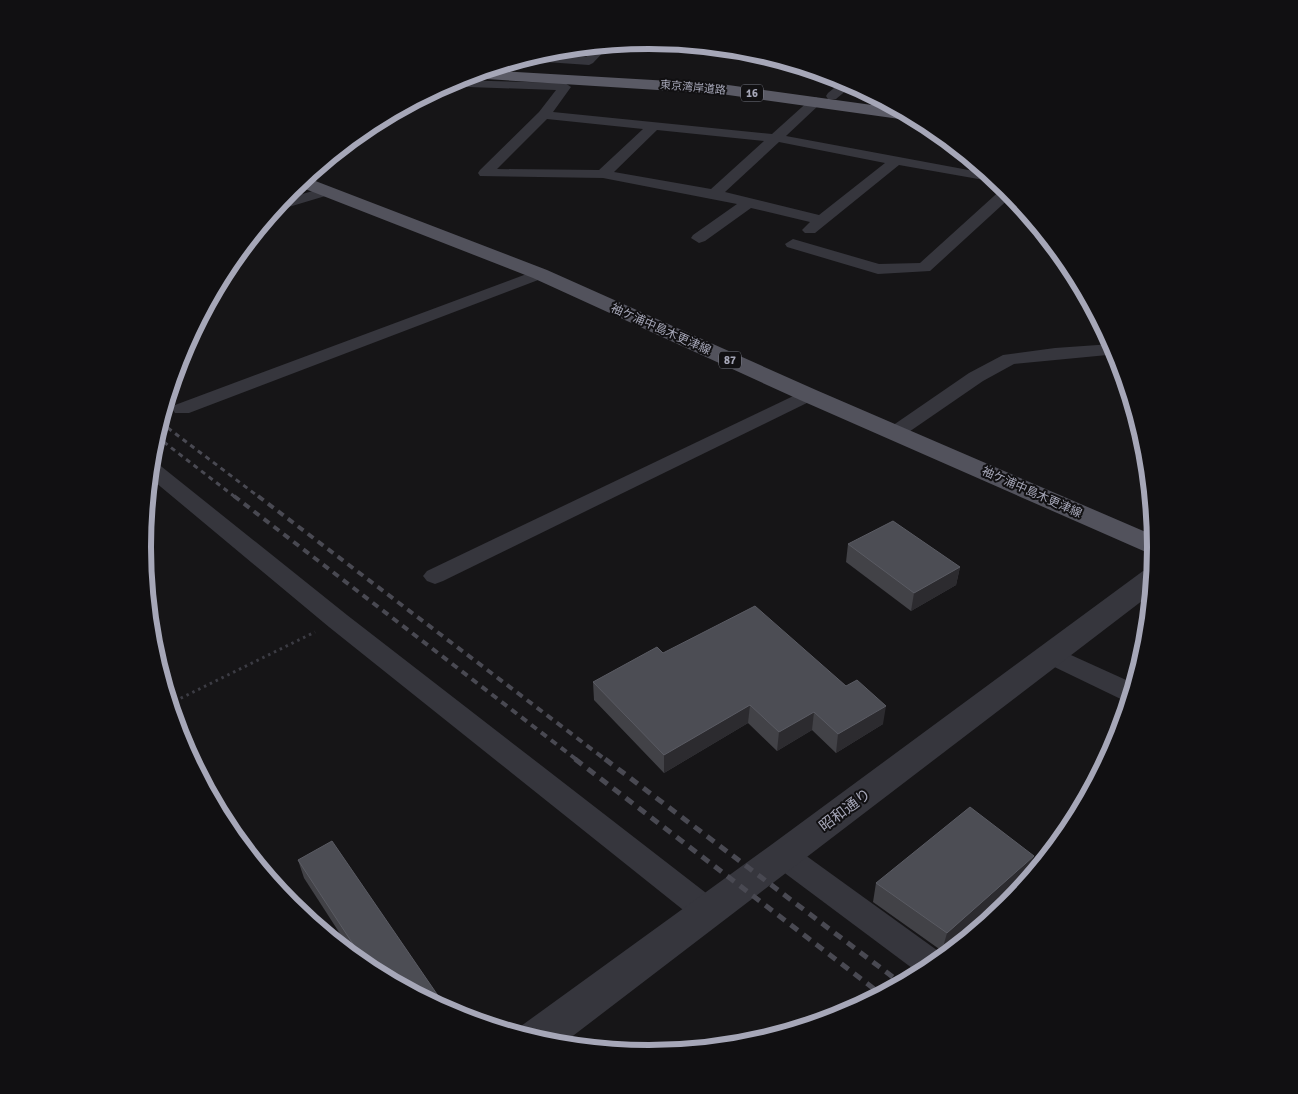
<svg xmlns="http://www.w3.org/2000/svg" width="1298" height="1094" font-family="Signika,'Noto Sans JP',sans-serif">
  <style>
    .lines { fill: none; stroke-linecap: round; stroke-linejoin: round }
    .path { stroke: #3c3c44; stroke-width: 3; stroke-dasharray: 2.5 4; stroke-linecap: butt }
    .minor { fill: #36363d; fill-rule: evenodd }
    .tertiary { fill: #36363d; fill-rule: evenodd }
    .primary { fill: #52525c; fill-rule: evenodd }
    .trunk { fill: #5a5a65; fill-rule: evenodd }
    .rail-far2 { stroke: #494952; stroke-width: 3; stroke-dasharray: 5 4.5; stroke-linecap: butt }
    .rail-far1 { stroke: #494952; stroke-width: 4; stroke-dasharray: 7 5.5; stroke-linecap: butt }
    .rail { stroke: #494952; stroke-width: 5; stroke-dasharray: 9 7; stroke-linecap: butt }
    .wall { fill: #424247 }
    .shaded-wall { fill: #2c2b2f }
    .building { fill: #4c4d54; stroke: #5a5b63 }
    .labels { text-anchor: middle; stroke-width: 4; stroke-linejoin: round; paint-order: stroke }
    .far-street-label { font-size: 11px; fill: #a6a7b8; stroke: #111012 }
    .shield { fill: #111012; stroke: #797a86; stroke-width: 1 }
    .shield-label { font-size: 11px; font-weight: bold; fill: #a6a7b8 }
    .street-label { font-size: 12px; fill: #a6a7b8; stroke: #111012 }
    .near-street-label { font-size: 15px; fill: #a6a7b8; stroke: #111012 }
    .rim { fill: none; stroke: #a6a7b8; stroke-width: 6 }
  </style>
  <rect width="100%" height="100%" fill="#161517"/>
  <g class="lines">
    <path class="path" d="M 169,704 L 315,632"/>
    <g class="minor">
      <path d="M 649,40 L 741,49 L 735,52 L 642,44 L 637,41 Z"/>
      <path d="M 611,44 L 593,63 L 589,65 L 517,60 L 533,55 L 586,57 L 598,45 Z"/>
      <path d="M 845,79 L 854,84 L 836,99 L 828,99 L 826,96 L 828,93 Z"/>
      <path d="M 451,80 L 565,83 L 571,87 L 553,112 L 772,134 L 812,98 L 816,97 L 822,101 L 820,104 L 786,136 L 990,174 L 1001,183 L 899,165 L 815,233 L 805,233 L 802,230 L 810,222 L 751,208 L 705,241 L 699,243 L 691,238 L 693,235 L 737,204 L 603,178 L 480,176 L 478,173 L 480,170 L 539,112 L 556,90 L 441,86 ZM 547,119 L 643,129 L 599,170 L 497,169 ZM 657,130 L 764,141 L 711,189 L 614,172 ZM 779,142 L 885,163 L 819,215 L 725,192 Z"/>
      <path d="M 327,187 L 332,188 L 334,191 L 332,194 L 282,209 L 273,210 L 281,200 Z"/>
      <path d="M 1004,187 L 1013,195 L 930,271 L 878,274 L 787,247 L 785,244 L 793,239 L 879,264 L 920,263 Z"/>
      <path d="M 540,269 L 546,271 L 548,274 L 546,277 L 189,413 L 175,413 L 172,409 L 175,405 Z"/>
      <path d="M 1112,344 L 1118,354 L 1014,364 L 983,381 L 903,436 L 896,438 L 889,436 L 886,432 L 889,428 L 969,373 L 1003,355 L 1055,348 Z"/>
      <path d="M 808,389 L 815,391 L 818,395 L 815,399 L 443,581 L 435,584 L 427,581 L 423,576 L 427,571 Z"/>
      <path d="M 151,461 L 157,463 L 347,615 L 719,903 L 723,912 L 719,921 L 708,925 L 697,921 L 329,627 L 149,477 Z"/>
      <path d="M 1051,646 L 1135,684 L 1129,703 L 1042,661 L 1039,655 L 1042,649 Z"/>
      <path d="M 784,844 L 794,847 L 945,956 L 920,974 L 774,865 L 769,856 L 774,847 Z"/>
    </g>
    <path class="tertiary" d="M 1154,569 L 1151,594 L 561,1045 L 517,1034 L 521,1026 L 771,845 L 1143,571 Z"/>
    <path class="primary" d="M 305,177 L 547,270 L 816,390 L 1155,536 L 1155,556 L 800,400 L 533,278 L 295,185 Z"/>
    <path class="trunk" d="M 482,70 L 721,84 L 901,109 L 919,119 L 914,121 L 721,94 L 470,78 L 464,76 Z"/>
    <g class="rail-far2">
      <path d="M 160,422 L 259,497"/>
      <path d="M 156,436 L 235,497"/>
    </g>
    <g class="rail-far1">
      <path d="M 234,496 L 577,760"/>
      <path d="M 258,496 L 606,760"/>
    </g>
    <g class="rail">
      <path d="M 575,759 L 882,995"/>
      <path d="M 605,759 L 902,984"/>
    </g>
  </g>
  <g class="wall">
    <path d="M 848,544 L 960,567 L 956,585 L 911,611 L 846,562 Z"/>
    <path d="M 663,653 L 883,724 L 836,753 L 812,730 L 777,751 L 748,723 L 664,773 L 594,700 L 593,682 Z"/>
    <path d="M 298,860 L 441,1000 L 443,1009 L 367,968 L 357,960 L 304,878 Z"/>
    <path d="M 1028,874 L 942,951 L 873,902 L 876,883 Z"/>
  </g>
  <g class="shaded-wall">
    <path d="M 960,567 L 956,585 L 911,611 L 914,593 Z"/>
    <path d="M 750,705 L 748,723 L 664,773 L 664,755 Z"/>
    <path d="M 886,706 L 883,724 L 836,753 L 838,734 Z"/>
    <path d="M 814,712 L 812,730 L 777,751 L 779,732 Z"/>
    <path d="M 1034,856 L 1028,874 L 942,951 L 947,933 Z"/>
    <path d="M 441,1000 L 443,1009 L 434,1004 Z"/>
  </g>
  <g class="building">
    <path d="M 893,521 L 960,567 L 914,593 L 848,544 Z"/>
    <path d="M 755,606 L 846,686 L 857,680 L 886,706 L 838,734 L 814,712 L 779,732 L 750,705 L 664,755 L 593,682 L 657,647 L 663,653 Z"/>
    <path d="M 970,807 L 1034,856 L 947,933 L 876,883 Z"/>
    <path d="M 332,841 L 441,1000 L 434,1004 L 370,970 L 298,860 Z"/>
  </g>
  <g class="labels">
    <g class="far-street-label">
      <text transform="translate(693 87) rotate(5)" y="4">東京湾岸道路</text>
    </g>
    <g class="shield">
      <rect x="741" y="84.5" width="22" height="17" rx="4"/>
      <rect x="719" y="351.5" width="22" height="17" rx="4"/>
    </g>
    <g class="shield-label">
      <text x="752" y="97">16</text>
      <text x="730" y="364">87</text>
    </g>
    <g class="street-label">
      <text transform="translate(661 329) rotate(24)" y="4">袖ケ浦中島木更津線</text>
      <text transform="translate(1032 492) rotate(24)" y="4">袖ケ浦中島木更津線</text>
    </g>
    <g class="near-street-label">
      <text transform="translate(845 810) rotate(-37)" y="5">昭和通り</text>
    </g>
  </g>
  <path d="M0 0H1298V1094H0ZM151 547a498 498 0 1 1 996 0a498 498 0 1 1-996 0Z" fill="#111012" fill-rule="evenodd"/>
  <path class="rim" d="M151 547a498 498 0 1 1 996 0a498 498 0 1 1-996 0Z"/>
</svg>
